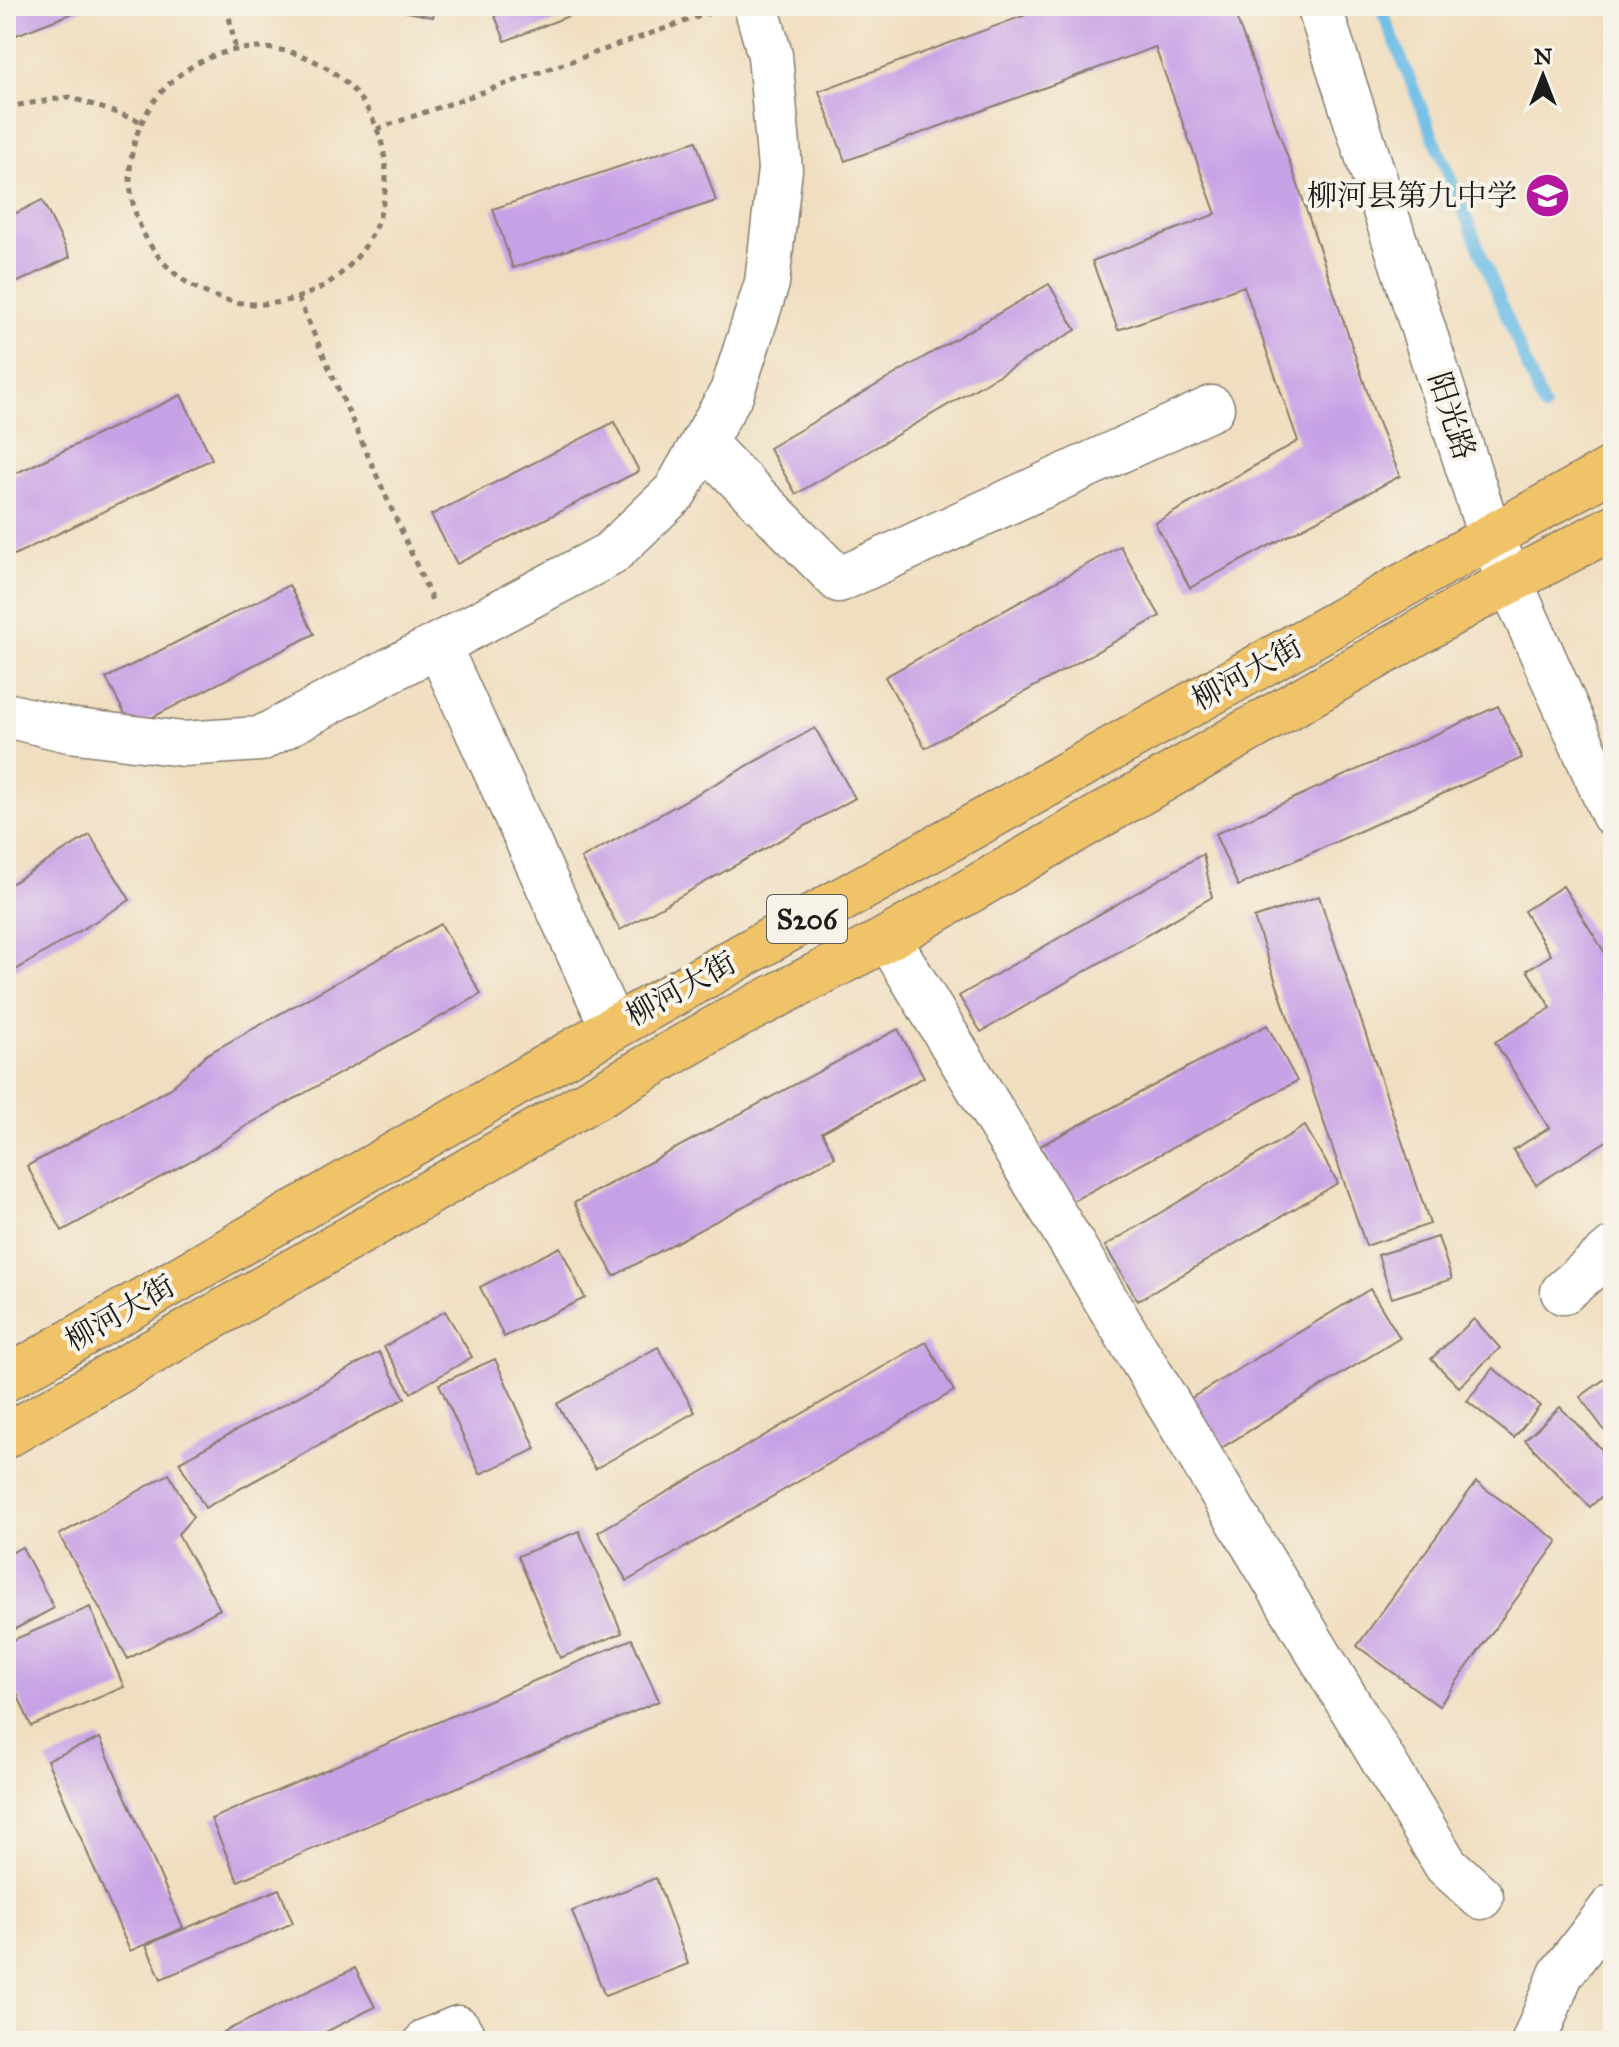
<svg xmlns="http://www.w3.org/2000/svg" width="1619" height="2047" font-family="'IM FELL Great Primer','Noto Serif SC',serif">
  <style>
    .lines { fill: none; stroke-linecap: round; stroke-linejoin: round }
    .stream { stroke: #69bbe5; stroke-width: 12 }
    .building { fill: #c7a1e6 }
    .minor-casing { stroke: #867d6e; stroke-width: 47 }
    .tertiary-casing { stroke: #867d6e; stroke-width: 47 }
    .primary-casing { stroke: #867d6e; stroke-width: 47 }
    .path { stroke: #867d6e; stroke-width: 5; stroke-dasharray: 6 6; stroke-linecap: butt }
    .minor { stroke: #fff; stroke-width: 44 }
    .tertiary { stroke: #fff; stroke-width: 44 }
    .primary { stroke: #f1c369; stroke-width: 44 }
    .labels { text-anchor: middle; stroke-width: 8; stroke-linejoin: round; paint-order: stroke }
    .shield { fill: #f7f3e8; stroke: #5e5c59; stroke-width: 2 }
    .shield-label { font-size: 28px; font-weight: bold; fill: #1c1c1c }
    .poi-label { font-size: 30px; fill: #1c1c1c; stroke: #f7f3e8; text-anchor: end }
    .street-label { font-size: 30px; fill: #1c1c1c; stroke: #f7f3e8 }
  </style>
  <rect width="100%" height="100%" fill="#f7f3e8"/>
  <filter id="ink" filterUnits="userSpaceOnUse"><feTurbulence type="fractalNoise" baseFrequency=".0125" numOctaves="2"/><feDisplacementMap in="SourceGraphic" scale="16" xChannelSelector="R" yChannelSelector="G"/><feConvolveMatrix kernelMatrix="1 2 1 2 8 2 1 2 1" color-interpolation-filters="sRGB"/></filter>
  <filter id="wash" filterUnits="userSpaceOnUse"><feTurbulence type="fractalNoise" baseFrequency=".006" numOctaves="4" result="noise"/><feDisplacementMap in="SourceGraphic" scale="32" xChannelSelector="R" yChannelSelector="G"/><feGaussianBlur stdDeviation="1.8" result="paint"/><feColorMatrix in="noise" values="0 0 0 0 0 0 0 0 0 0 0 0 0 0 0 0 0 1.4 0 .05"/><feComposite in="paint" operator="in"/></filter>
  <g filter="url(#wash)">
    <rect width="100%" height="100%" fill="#f0dec0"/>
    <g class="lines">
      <path class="stream" d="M 1380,6 L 1544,408"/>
    </g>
    <g id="blocks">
      <g class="building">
        <path d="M 6,6 L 91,6 L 6,39 Z"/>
        <path d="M 378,6 L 435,6 L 433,17 Z"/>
        <path d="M 491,6 L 594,6 L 505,41 Z"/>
        <path d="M 1050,6 L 1232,6 L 1298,185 L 1375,415 L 1400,476 L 1190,588 L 1155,523 L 1298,441 L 1244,286 L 1118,330 L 1092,261 L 1216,214 L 1155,47 L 845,161 L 819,91 Z"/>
        <path d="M 696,141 L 716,201 L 513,268 L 493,209 Z"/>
        <path d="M 42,200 L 70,257 L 6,288 L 6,218 Z"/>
        <path d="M 1049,284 L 1076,330 L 796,494 L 769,448 Z"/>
        <path d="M 181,395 L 212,459 L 6,559 L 6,478 Z"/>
        <path d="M 614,422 L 639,471 L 457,564 L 431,515 Z"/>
        <path d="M 1120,546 L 1160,616 L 925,748 L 885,677 Z"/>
        <path d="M 289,585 L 314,634 L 132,728 L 106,678 Z"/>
        <path d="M 1498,706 L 1522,758 L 1238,886 L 1215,834 Z"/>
        <path d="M 815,728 L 855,798 L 620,930 L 581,859 Z"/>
        <path d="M 90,835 L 130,900 L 6,976 L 6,887 Z"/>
        <path d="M 1203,854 L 1212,897 L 981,1032 L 959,996 Z"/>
        <path d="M 1563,886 L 1613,966 L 1613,1137 L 1536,1185 L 1513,1150 L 1549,1128 L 1495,1042 L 1551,1008 L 1527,970 L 1551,955 L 1524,911 Z"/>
        <path d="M 1319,896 L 1430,1224 L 1366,1246 L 1254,918 Z"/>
        <path d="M 441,924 L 481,994 L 246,1126 L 207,1152 L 62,1231 L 27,1166 L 171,1088 L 206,1055 Z"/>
        <path d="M 1267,1025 L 1297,1081 L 1071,1202 L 1040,1146 Z"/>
        <path d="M 898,1029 L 924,1077 L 822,1132 L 835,1157 L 614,1276 L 574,1203 Z"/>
        <path d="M 1305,1126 L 1338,1183 L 1138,1301 L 1105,1246 Z"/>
        <path d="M 1438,1237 L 1452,1279 L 1392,1298 L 1378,1255 Z"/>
        <path d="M 560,1247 L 585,1298 L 504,1337 L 480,1287 Z"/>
        <path d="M 1370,1289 L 1400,1338 L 1218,1450 L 1188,1400 Z"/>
        <path d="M 445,1311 L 472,1357 L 411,1393 L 384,1347 Z"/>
        <path d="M 1474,1319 L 1500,1348 L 1459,1387 L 1431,1359 Z"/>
        <path d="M 926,1342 L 954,1391 L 627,1581 L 598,1532 Z"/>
        <path d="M 658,1347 L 695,1412 L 595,1469 L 557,1404 Z"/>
        <path d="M 379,1352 L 405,1398 L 205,1508 L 179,1462 Z"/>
        <path d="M 495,1359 L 536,1449 L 480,1474 L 439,1384 Z"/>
        <path d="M 1493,1368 L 1540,1406 L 1514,1438 L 1467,1401 Z"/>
        <path d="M 1613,1373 L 1613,1442 L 1580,1397 Z"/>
        <path d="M 1560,1407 L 1613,1461 L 1613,1486 L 1590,1507 L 1525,1440 Z"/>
        <path d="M 169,1474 L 193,1517 L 178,1534 L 220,1609 L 128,1659 L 59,1535 Z"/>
        <path d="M 1476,1482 L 1558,1541 L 1439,1706 L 1357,1646 Z"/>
        <path d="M 579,1531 L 622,1633 L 560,1658 L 518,1556 Z"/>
        <path d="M 22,1547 L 54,1608 L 6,1634 L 6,1556 Z"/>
        <path d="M 90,1607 L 124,1687 L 31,1726 L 6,1668 L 6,1643 Z"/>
        <path d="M 632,1639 L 659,1701 L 238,1881 L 211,1819 Z"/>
        <path d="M 100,1738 L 183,1928 L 130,1951 L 47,1760 Z"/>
        <path d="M 656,1878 L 688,1964 L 605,1996 L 572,1911 Z"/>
        <path d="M 279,1889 L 293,1923 L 161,1979 L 146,1945 Z"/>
        <path d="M 355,1968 L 375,2007 L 308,2041 L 205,2041 Z"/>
      </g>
    </g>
  </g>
  <g filter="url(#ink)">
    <use href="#blocks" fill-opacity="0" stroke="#867d6e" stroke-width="2"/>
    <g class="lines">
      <defs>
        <g id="minor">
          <path d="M 1319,6 L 1490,536 L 1613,814"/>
          <path d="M 703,443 L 839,580 L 1212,408"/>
          <path d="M 438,645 L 613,1028"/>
          <path d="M 6,715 L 69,730 L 183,744 L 260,739 L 610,554 L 675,492 L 732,392 L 767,283 L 780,169 L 770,55 L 756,6"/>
          <path d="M 888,938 L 1446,1865 L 1481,1897"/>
          <path d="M 1563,1292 L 1613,1249"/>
          <path d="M 427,2041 L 458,2028 L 465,2041"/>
        </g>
        <path id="tertiary" d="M 1534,2041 L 1561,1974 L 1613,1906"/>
        <g id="primary">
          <path d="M 6,1379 L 613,1028 L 1613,468"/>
          <path d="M 6,1436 L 726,1022 L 888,938 L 1468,604 L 1613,527"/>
        </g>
      </defs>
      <use href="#minor" class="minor-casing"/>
      <use href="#tertiary" class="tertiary-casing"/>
      <use href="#primary" class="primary-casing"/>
      <g class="path">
        <path d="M 227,6 L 236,51"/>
        <circle cx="258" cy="176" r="128"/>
        <path d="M 6,107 L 70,97 L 143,122"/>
        <path d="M 377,129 L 715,11"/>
        <path d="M 298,298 L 432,600"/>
      </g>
      <use href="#minor" class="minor"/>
      <use href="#tertiary" class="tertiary"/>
      <use href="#primary" class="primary"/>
    </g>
  </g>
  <defs>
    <symbol id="school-disc" viewBox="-11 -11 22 22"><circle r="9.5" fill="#b5179e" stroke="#f7f3e8"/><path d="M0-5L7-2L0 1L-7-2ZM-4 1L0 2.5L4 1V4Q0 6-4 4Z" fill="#fff"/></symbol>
  </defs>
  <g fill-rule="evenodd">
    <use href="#school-disc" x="1522" y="170" width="51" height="51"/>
  </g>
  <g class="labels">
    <rect class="shield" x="767" y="895" width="80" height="48" rx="6"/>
    <g class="shield-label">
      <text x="807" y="929">S206</text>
    </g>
    <g class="poi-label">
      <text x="1517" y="206">柳河县第九中学</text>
    </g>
    <g class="street-label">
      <text transform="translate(1452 416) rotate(72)" y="10">阳光路</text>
      <text transform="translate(1247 673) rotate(-29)" y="10">柳河大街</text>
      <text transform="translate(681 989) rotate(-29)" y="10">柳河大街</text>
      <text transform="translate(120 1313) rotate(-30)" y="10">柳河大街</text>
    </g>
  </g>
  <rect width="1619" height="2047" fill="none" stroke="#f7f3e8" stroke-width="32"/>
  <g transform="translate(1543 76)" stroke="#f7f3e8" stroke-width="6" paint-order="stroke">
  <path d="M0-6L14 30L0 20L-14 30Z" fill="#1c1c1c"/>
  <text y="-12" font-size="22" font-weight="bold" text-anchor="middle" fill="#1c1c1c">N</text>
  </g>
</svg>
